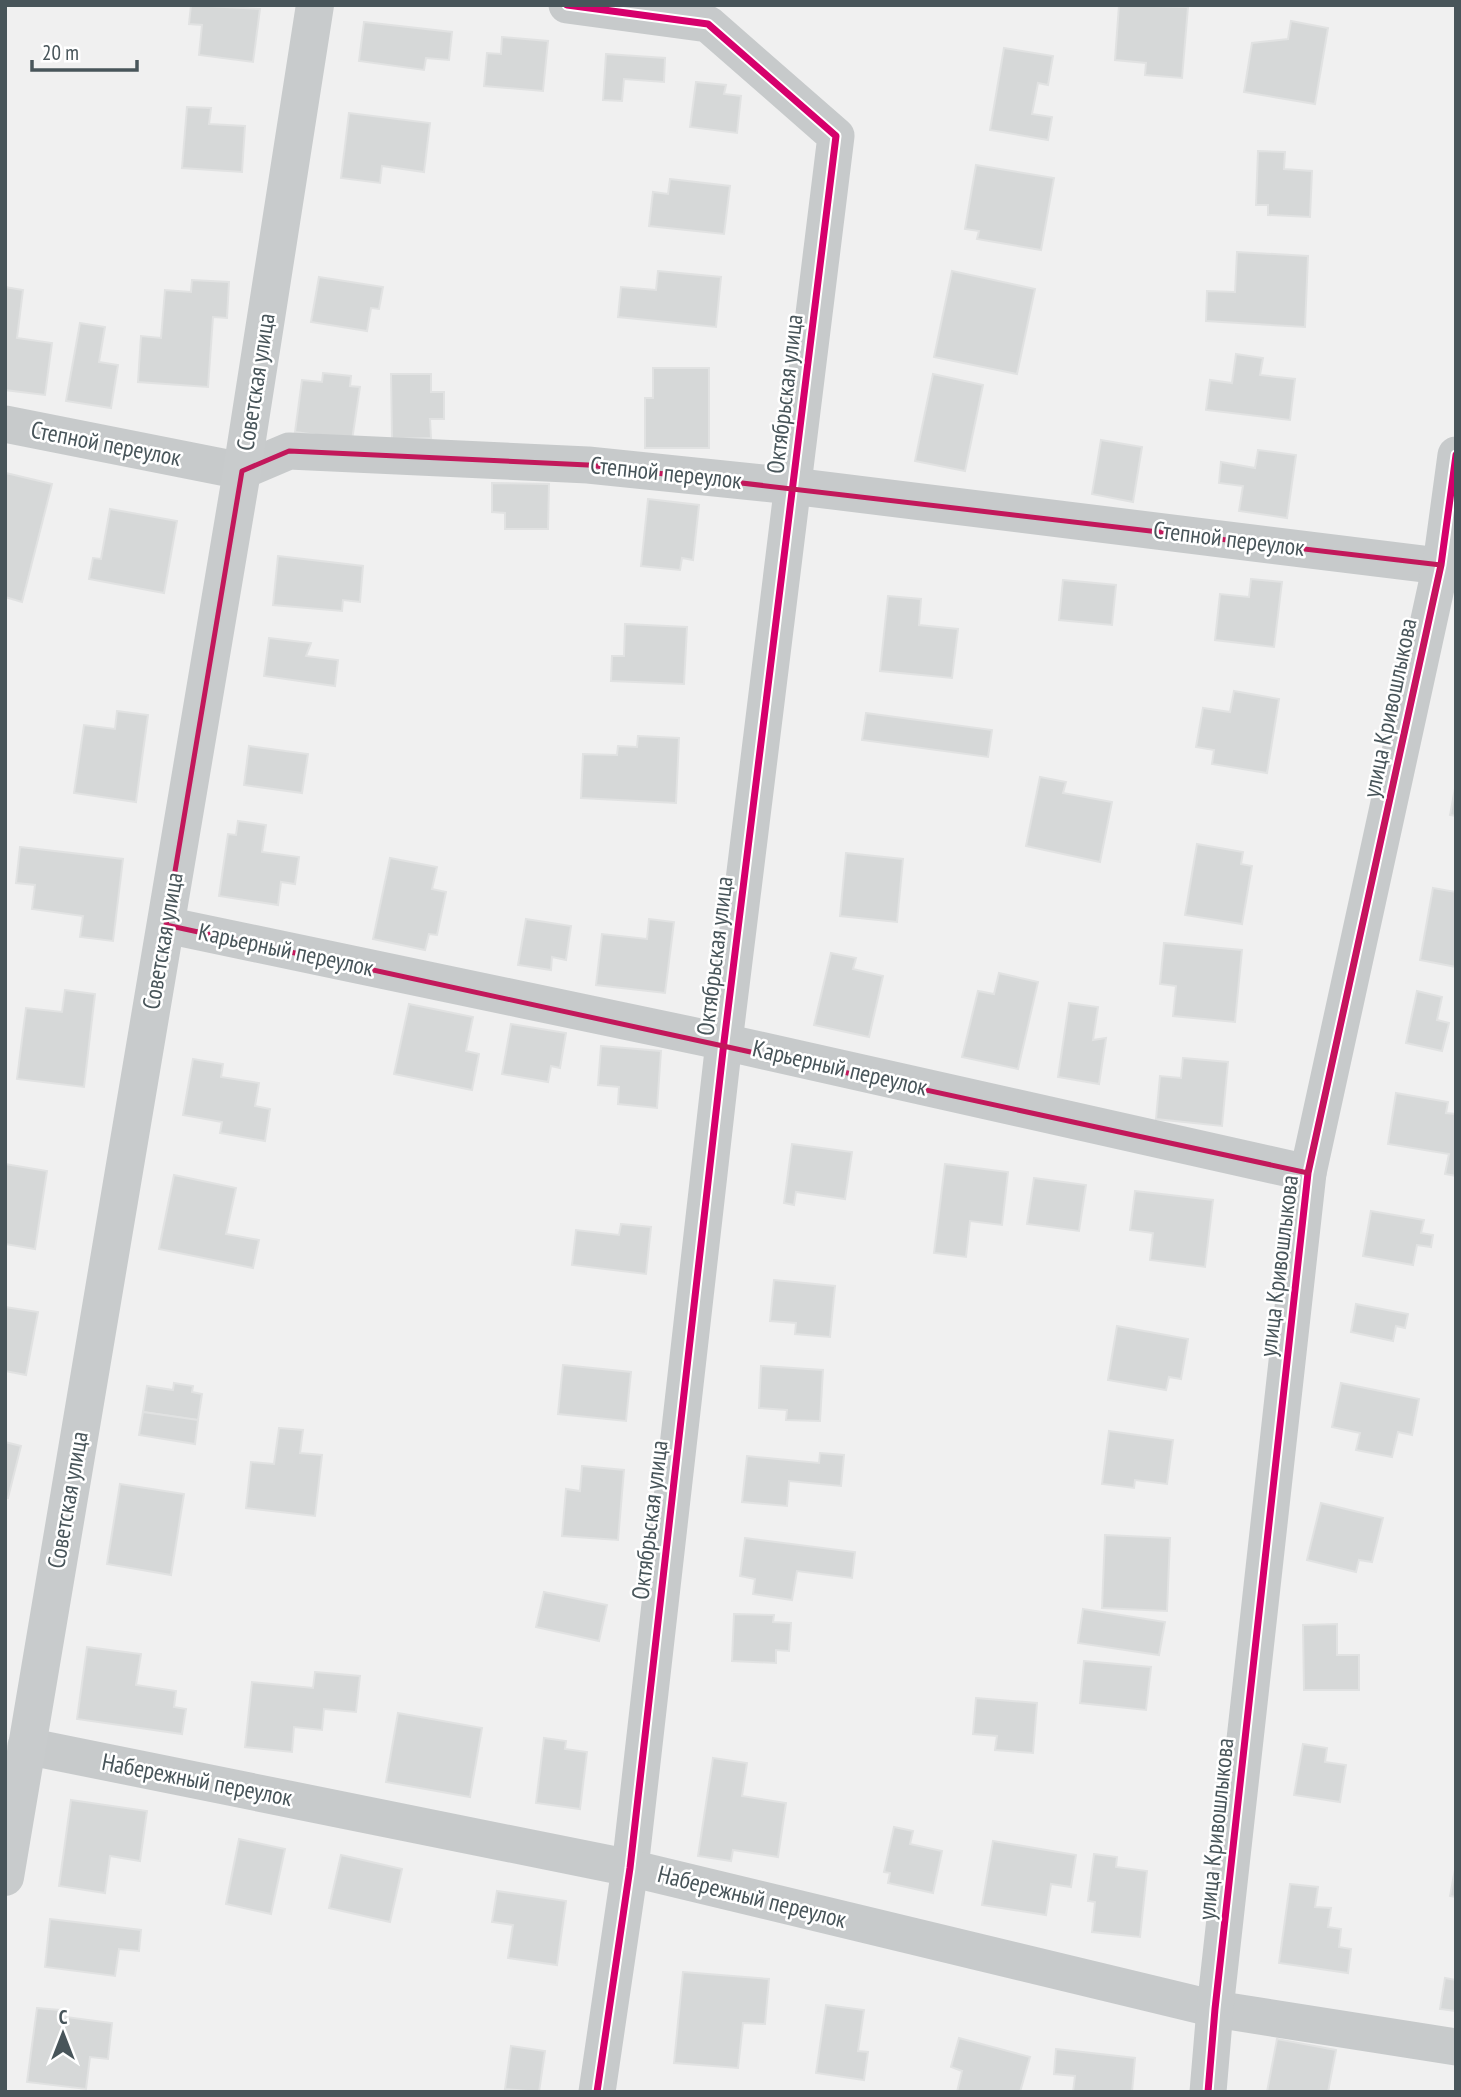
<svg xmlns="http://www.w3.org/2000/svg" width="1461" height="2097" font-family="'PT Sans Narrow',sans-serif">
  <style>
    .building { fill: #d6d8d8; stroke: #e1e2e2; stroke-width: 2 }
    .lines { fill: none; stroke-linecap: round; stroke-linejoin: round }
    .street { stroke: #c7cacb; stroke-width: 37 }
    .secondary { stroke: #c8cbcc; stroke-width: 38 }
    .cycleway-casing { stroke: #fff; stroke-width: 11 }
    .cycleway { stroke: #d6006c; stroke-width: 7 }
    .marked { fill: none; stroke: #c2185b; stroke-width: 5; stroke-linejoin: round }
    .labels { text-anchor: middle; stroke-width: 5; stroke-linejoin: round; paint-order: stroke }
    .street-label { font-size: 24px; fill: #48555a; stroke: #fff }
  </style>
  <rect width="100%" height="100%" fill="#f0f0f0"/>
  <g class="building">
    <path d="M 191,5 L 260,9 L 253,62 L 199,55 L 202,25 L 189,24 Z"/>
    <path d="M 1119,5 L 1188,7 L 1182,78 L 1145,75 L 1146,63 L 1115,60 Z"/>
    <path d="M 1291,21 L 1328,28 L 1315,104 L 1244,92 L 1252,43 L 1288,39 Z"/>
    <path d="M 364,22 L 452,32 L 449,60 L 426,58 L 424,70 L 359,61 Z"/>
    <path d="M 502,37 L 548,41 L 543,91 L 484,86 L 487,53 L 501,54 Z"/>
    <path d="M 1004,48 L 1053,56 L 1048,85 L 1038,83 L 1032,114 L 1052,117 L 1048,140 L 990,130 Z"/>
    <path d="M 606,54 L 665,58 L 664,82 L 624,79 L 622,101 L 603,100 Z"/>
    <path d="M 696,82 L 726,85 L 724,94 L 741,96 L 737,133 L 690,127 Z"/>
    <path d="M 187,107 L 211,108 L 209,124 L 245,126 L 242,172 L 182,168 Z"/>
    <path d="M 349,113 L 430,123 L 424,172 L 382,166 L 380,183 L 341,178 Z"/>
    <path d="M 1258,151 L 1285,152 L 1284,169 L 1312,171 L 1310,217 L 1268,215 L 1268,205 L 1256,205 Z"/>
    <path d="M 976,165 L 1054,178 L 1041,250 L 977,239 L 979,231 L 965,229 Z"/>
    <path d="M 670,179 L 730,186 L 724,234 L 649,226 L 653,192 L 668,194 Z"/>
    <path d="M 1237,252 L 1308,256 L 1305,327 L 1206,321 L 1207,291 L 1235,292 Z"/>
    <path d="M 658,271 L 721,277 L 716,327 L 618,317 L 621,287 L 656,290 Z"/>
    <path d="M 952,271 L 1035,289 L 1017,374 L 934,357 Z"/>
    <path d="M 319,277 L 383,287 L 379,309 L 371,308 L 367,331 L 311,322 Z"/>
    <path d="M 192,280 L 229,282 L 227,318 L 213,317 L 208,387 L 138,382 L 141,336 L 161,338 L 165,290 L 191,292 Z"/>
    <path d="M 5,287 L 23,290 L 17,338 L 52,343 L 45,395 L 5,390 Z"/>
    <path d="M 80,323 L 105,327 L 99,362 L 118,365 L 111,408 L 66,401 Z"/>
    <path d="M 1236,354 L 1263,358 L 1260,375 L 1295,379 L 1290,420 L 1206,410 L 1210,380 L 1232,383 Z"/>
    <path d="M 653,368 L 709,368 L 709,448 L 645,448 L 645,398 L 653,398 Z"/>
    <path d="M 323,373 L 351,376 L 350,386 L 360,387 L 352,440 L 295,432 L 302,380 L 322,382 Z"/>
    <path d="M 391,374 L 431,374 L 431,392 L 444,392 L 444,419 L 430,419 L 431,438 L 392,439 Z"/>
    <path d="M 933,374 L 983,385 L 965,471 L 915,461 Z"/>
    <path d="M 1101,440 L 1142,447 L 1133,502 L 1092,494 Z"/>
    <path d="M 1258,450 L 1296,455 L 1287,518 L 1239,511 L 1243,486 L 1219,483 L 1221,462 L 1255,468 Z"/>
    <path d="M 6,473 L 52,484 L 22,602 L 5,597 Z"/>
    <path d="M 492,483 L 549,484 L 548,529 L 505,529 L 505,513 L 492,512 Z"/>
    <path d="M 648,499 L 699,505 L 693,560 L 682,558 L 680,570 L 641,566 Z"/>
    <path d="M 110,509 L 177,521 L 164,593 L 89,579 L 93,558 L 101,559 Z"/>
    <path d="M 278,556 L 363,566 L 360,602 L 343,600 L 342,611 L 273,605 Z"/>
    <path d="M 1251,579 L 1282,582 L 1274,647 L 1215,640 L 1220,594 L 1249,597 Z"/>
    <path d="M 1063,580 L 1116,585 L 1112,625 L 1059,620 Z"/>
    <path d="M 888,596 L 921,599 L 919,625 L 958,629 L 952,678 L 880,671 Z"/>
    <path d="M 625,624 L 687,627 L 684,684 L 611,681 L 612,656 L 624,656 Z"/>
    <path d="M 269,638 L 311,643 L 306,656 L 338,660 L 335,686 L 264,676 Z"/>
    <path d="M 1234,691 L 1279,699 L 1267,773 L 1212,764 L 1214,750 L 1196,747 L 1203,708 L 1230,712 Z"/>
    <path d="M 117,711 L 148,715 L 136,802 L 74,793 L 84,725 L 115,729 Z"/>
    <path d="M 866,713 L 992,730 L 988,757 L 862,740 Z"/>
    <path d="M 638,736 L 679,738 L 676,803 L 581,798 L 583,754 L 617,755 L 618,746 L 637,747 Z"/>
    <path d="M 249,746 L 308,754 L 302,793 L 244,785 Z"/>
    <path d="M 1040,777 L 1066,782 L 1063,793 L 1112,802 L 1100,862 L 1026,846 Z"/>
    <path d="M 1456,783 L 1456,816 L 1450,815 Z"/>
    <path d="M 238,821 L 266,825 L 262,852 L 299,857 L 295,884 L 281,882 L 278,905 L 219,896 L 228,834 L 236,835 Z"/>
    <path d="M 1197,844 L 1243,852 L 1241,864 L 1252,866 L 1242,924 L 1185,915 Z"/>
    <path d="M 20,847 L 123,859 L 113,941 L 80,937 L 83,916 L 32,909 L 35,885 L 16,883 Z"/>
    <path d="M 846,853 L 903,859 L 897,922 L 840,916 Z"/>
    <path d="M 390,858 L 437,867 L 432,889 L 446,892 L 437,935 L 429,934 L 425,950 L 373,939 Z"/>
    <path d="M 1433,888 L 1456,892 L 1456,967 L 1420,960 Z"/>
    <path d="M 526,919 L 571,926 L 566,960 L 552,957 L 551,970 L 518,965 Z"/>
    <path d="M 649,919 L 674,922 L 665,993 L 596,985 L 602,934 L 647,939 Z"/>
    <path d="M 1164,943 L 1242,950 L 1235,1022 L 1173,1016 L 1176,986 L 1160,984 Z"/>
    <path d="M 831,953 L 856,958 L 853,969 L 883,976 L 869,1037 L 814,1025 Z"/>
    <path d="M 999,973 L 1038,982 L 1018,1069 L 962,1057 L 978,991 L 994,994 Z"/>
    <path d="M 65,990 L 95,994 L 84,1087 L 17,1079 L 26,1008 L 62,1012 Z"/>
    <path d="M 1417,991 L 1442,997 L 1437,1020 L 1449,1023 L 1442,1051 L 1406,1043 Z"/>
    <path d="M 1069,1003 L 1098,1007 L 1093,1040 L 1106,1038 L 1099,1084 L 1058,1077 Z"/>
    <path d="M 409,1004 L 473,1017 L 466,1051 L 479,1054 L 472,1090 L 394,1074 Z"/>
    <path d="M 511,1024 L 566,1033 L 560,1068 L 551,1066 L 548,1082 L 502,1074 Z"/>
    <path d="M 601,1046 L 661,1051 L 657,1108 L 618,1104 L 619,1087 L 598,1085 Z"/>
    <path d="M 1183,1058 L 1228,1062 L 1222,1126 L 1156,1119 L 1160,1076 L 1181,1078 Z"/>
    <path d="M 193,1059 L 223,1064 L 221,1077 L 259,1083 L 255,1106 L 270,1109 L 265,1141 L 220,1133 L 222,1122 L 183,1115 Z"/>
    <path d="M 1396,1093 L 1448,1102 L 1446,1113 L 1456,1114 L 1456,1176 L 1445,1174 L 1449,1154 L 1388,1144 Z"/>
    <path d="M 792,1144 L 852,1152 L 845,1199 L 796,1192 L 794,1205 L 784,1203 Z"/>
    <path d="M 5,1164 L 47,1171 L 35,1249 L 5,1244 Z"/>
    <path d="M 945,1164 L 1008,1172 L 1002,1225 L 970,1221 L 966,1257 L 934,1253 Z"/>
    <path d="M 174,1175 L 236,1188 L 226,1234 L 259,1240 L 253,1268 L 159,1249 Z"/>
    <path d="M 1034,1178 L 1086,1185 L 1079,1231 L 1027,1224 Z"/>
    <path d="M 1135,1191 L 1213,1200 L 1205,1267 L 1150,1260 L 1153,1233 L 1130,1230 Z"/>
    <path d="M 1371,1211 L 1424,1220 L 1421,1233 L 1433,1235 L 1431,1247 L 1417,1245 L 1413,1265 L 1363,1256 Z"/>
    <path d="M 621,1224 L 651,1227 L 646,1274 L 572,1265 L 576,1230 L 619,1235 Z"/>
    <path d="M 774,1280 L 835,1286 L 830,1337 L 795,1334 L 796,1323 L 770,1321 Z"/>
    <path d="M 1356,1304 L 1408,1314 L 1405,1328 L 1396,1326 L 1393,1341 L 1351,1332 Z"/>
    <path d="M 5,1307 L 38,1312 L 26,1375 L 5,1371 Z"/>
    <path d="M 1117,1326 L 1188,1339 L 1181,1379 L 1169,1377 L 1166,1390 L 1108,1380 Z"/>
    <path d="M 563,1365 L 631,1372 L 626,1421 L 558,1414 Z"/>
    <path d="M 761,1366 L 823,1370 L 820,1421 L 786,1420 L 787,1410 L 759,1408 Z"/>
    <path d="M 174,1383 L 193,1386 L 192,1392 L 202,1394 L 198,1420 L 143,1412 L 147,1386 L 173,1390 Z"/>
    <path d="M 1341,1383 L 1419,1399 L 1412,1435 L 1398,1432 L 1392,1457 L 1356,1450 L 1360,1433 L 1332,1427 Z"/>
    <path d="M 143,1412 L 198,1420 L 195,1444 L 139,1435 Z"/>
    <path d="M 279,1428 L 303,1430 L 300,1453 L 322,1455 L 315,1516 L 246,1508 L 251,1462 L 274,1464 Z"/>
    <path d="M 1109,1431 L 1173,1440 L 1167,1484 L 1135,1480 L 1134,1488 L 1102,1484 Z"/>
    <path d="M 5,1442 L 21,1446 L 8,1498 L 5,1497 Z"/>
    <path d="M 820,1453 L 844,1455 L 841,1486 L 789,1481 L 787,1506 L 742,1502 L 747,1456 L 819,1463 Z"/>
    <path d="M 582,1466 L 624,1470 L 618,1540 L 562,1536 L 566,1489 L 580,1491 Z"/>
    <path d="M 120,1484 L 184,1494 L 171,1575 L 107,1564 Z"/>
    <path d="M 1321,1503 L 1383,1518 L 1372,1562 L 1359,1560 L 1356,1572 L 1307,1560 Z"/>
    <path d="M 1105,1535 L 1170,1538 L 1167,1611 L 1102,1608 Z"/>
    <path d="M 745,1538 L 855,1552 L 852,1578 L 797,1571 L 792,1600 L 753,1594 L 755,1579 L 740,1576 Z"/>
    <path d="M 544,1592 L 607,1605 L 599,1641 L 536,1627 Z"/>
    <path d="M 1083,1609 L 1165,1622 L 1159,1655 L 1078,1643 Z"/>
    <path d="M 734,1614 L 774,1615 L 773,1622 L 791,1623 L 789,1651 L 776,1650 L 776,1663 L 732,1661 Z"/>
    <path d="M 1337,1624 L 1337,1655 L 1359,1655 L 1359,1690 L 1304,1690 L 1303,1625 Z"/>
    <path d="M 87,1647 L 141,1654 L 136,1685 L 176,1691 L 174,1707 L 186,1709 L 182,1734 L 77,1719 Z"/>
    <path d="M 1084,1661 L 1151,1667 L 1146,1710 L 1080,1703 Z"/>
    <path d="M 315,1672 L 360,1676 L 356,1712 L 324,1709 L 322,1730 L 294,1727 L 292,1752 L 245,1747 L 252,1682 L 313,1688 Z"/>
    <path d="M 976,1698 L 1037,1703 L 1033,1753 L 995,1750 L 997,1736 L 973,1734 Z"/>
    <path d="M 398,1713 L 482,1728 L 470,1797 L 386,1782 Z"/>
    <path d="M 544,1738 L 566,1741 L 565,1749 L 587,1752 L 580,1809 L 536,1803 Z"/>
    <path d="M 1303,1744 L 1327,1748 L 1325,1762 L 1346,1765 L 1340,1802 L 1294,1795 Z"/>
    <path d="M 713,1758 L 747,1763 L 742,1796 L 786,1803 L 778,1857 L 733,1850 L 731,1861 L 698,1856 Z"/>
    <path d="M 71,1800 L 147,1811 L 140,1861 L 110,1856 L 105,1893 L 59,1886 Z"/>
    <path d="M 894,1827 L 913,1831 L 910,1844 L 942,1851 L 933,1893 L 888,1883 L 890,1873 L 884,1872 Z"/>
    <path d="M 239,1839 L 285,1849 L 271,1914 L 226,1904 Z"/>
    <path d="M 993,1841 L 1076,1855 L 1071,1887 L 1051,1884 L 1046,1915 L 982,1905 Z"/>
    <path d="M 1094,1854 L 1117,1857 L 1116,1867 L 1147,1871 L 1140,1937 L 1092,1932 L 1095,1902 L 1088,1901 Z"/>
    <path d="M 341,1855 L 402,1869 L 390,1922 L 329,1908 Z"/>
    <path d="M 1456,1864 L 1456,1897 L 1450,1896 Z"/>
    <path d="M 1290,1884 L 1318,1887 L 1315,1907 L 1331,1908 L 1328,1927 L 1341,1929 L 1339,1947 L 1351,1949 L 1348,1973 L 1279,1963 Z"/>
    <path d="M 497,1891 L 566,1901 L 557,1965 L 508,1958 L 513,1925 L 492,1922 Z"/>
    <path d="M 50,1919 L 141,1930 L 139,1951 L 119,1949 L 115,1976 L 45,1967 Z"/>
    <path d="M 683,1972 L 769,1979 L 765,2024 L 743,2023 L 738,2068 L 674,2063 Z"/>
    <path d="M 1445,1978 L 1456,1980 L 1456,2011 L 1440,2009 Z"/>
    <path d="M 826,2005 L 864,2010 L 858,2051 L 868,2052 L 864,2080 L 816,2073 Z"/>
    <path d="M 37,2008 L 59,2010 L 58,2016 L 112,2023 L 108,2059 L 90,2057 L 86,2089 L 27,2082 Z"/>
    <path d="M 959,2038 L 1030,2057 L 1020,2092 L 957,2092 L 962,2071 L 951,2067 Z"/>
    <path d="M 1277,2039 L 1336,2050 L 1328,2092 L 1267,2092 Z"/>
    <path d="M 511,2046 L 545,2051 L 539,2092 L 505,2089 Z"/>
    <path d="M 1056,2049 L 1135,2058 L 1132,2092 L 1073,2092 L 1075,2076 L 1054,2074 Z"/>
  </g>
  <g class="lines">
    <g class="street">
      <path d="M 567,5 L 708,24 L 836,136 L 724,1042 L 630,1868 L 597,2092"/>
      <path d="M 5,424 L 242,471 L 289,451 L 588,465 L 792,486 L 1456,568"/>
      <path d="M 166,925 L 724,1042 L 1308,1173"/>
      <path d="M 26,1746 L 630,1868 L 1215,2009 L 1456,2047"/>
      <path d="M 1208,2092 L 1215,2009 L 1308,1173 L 1441,565 L 1456,455"/>
    </g>
    <path class="secondary" d="M 5,1877 L 242,471 L 315,5"/>
    <defs>
      <g id="cycleway">
        <path d="M 567,5 L 708,24 L 836,136 L 724,1042 L 630,1868 L 597,2092"/>
        <path d="M 1208,2092 L 1215,2009 L 1308,1173 L 1441,565 L 1456,455"/>
      </g>
    </defs>
    <use href="#cycleway" class="cycleway-casing"/>
    <use href="#cycleway" class="cycleway"/>
  </g>
  <path class="marked" d="M 289,451 L 588,465 L 1441,565 L 1308,1173 L 166,925 L 242,471 Z"/>
  <g class="labels">
    <g class="street-label">
      <text transform="translate(256 382) rotate(-81)" y="8">Советская улица</text>
      <text transform="translate(785 394) rotate(-83)" y="8">Октябрьская улица</text>
      <text transform="translate(106 444) rotate(11)" y="8">Степной переулок</text>
      <text transform="translate(666 473) rotate(6)" y="8">Степной переулок</text>
      <text transform="translate(1229 539) rotate(7)" y="8">Степной переулок</text>
      <text transform="translate(1390 708) rotate(-78)" y="8">улица Кривошлыкова</text>
      <text transform="translate(163 941) rotate(-80)" y="8">Советская улица</text>
      <text transform="translate(286 950) rotate(12)" y="8">Карьерный переулок</text>
      <text transform="translate(715 956) rotate(-83)" y="8">Октябрьская улица</text>
      <text transform="translate(840 1068) rotate(13)" y="8">Карьерный переулок</text>
      <text transform="translate(1279 1266) rotate(-83)" y="8">улица Кривошлыкова</text>
      <text transform="translate(68 1500) rotate(-80)" y="8">Советская улица</text>
      <text transform="translate(650 1520) rotate(-83)" y="8">Октябрьская улица</text>
      <text transform="translate(197 1780) rotate(11)" y="8">Набережный переулок</text>
      <text transform="translate(1216 1829) rotate(-84)" y="8">улица Кривошлыкова</text>
      <text transform="translate(752 1897) rotate(14)" y="8">Набережный переулок</text>
    </g>
  </g>
  <rect width="1461" height="2097" fill="none" stroke="#48555a" stroke-width="14"/>
  <g transform="translate(63 2034)" stroke="#ffffff" stroke-width="5" paint-order="stroke">
  <path d="M0-5L12 26L0 18L-12 26Z" fill="#48555a"/>
  <text y="-10" font-size="19" font-weight="bold" text-anchor="middle" fill="#48555a">С</text>
  </g>
  <path d="M32 60v10h105v-10" fill="none" stroke="#48555a" stroke-width="3.5"/>
  <text x="42" y="60" font-size="21" fill="#48555a" stroke="#ffffff" stroke-width="5" paint-order="stroke">20 m</text>
</svg>
